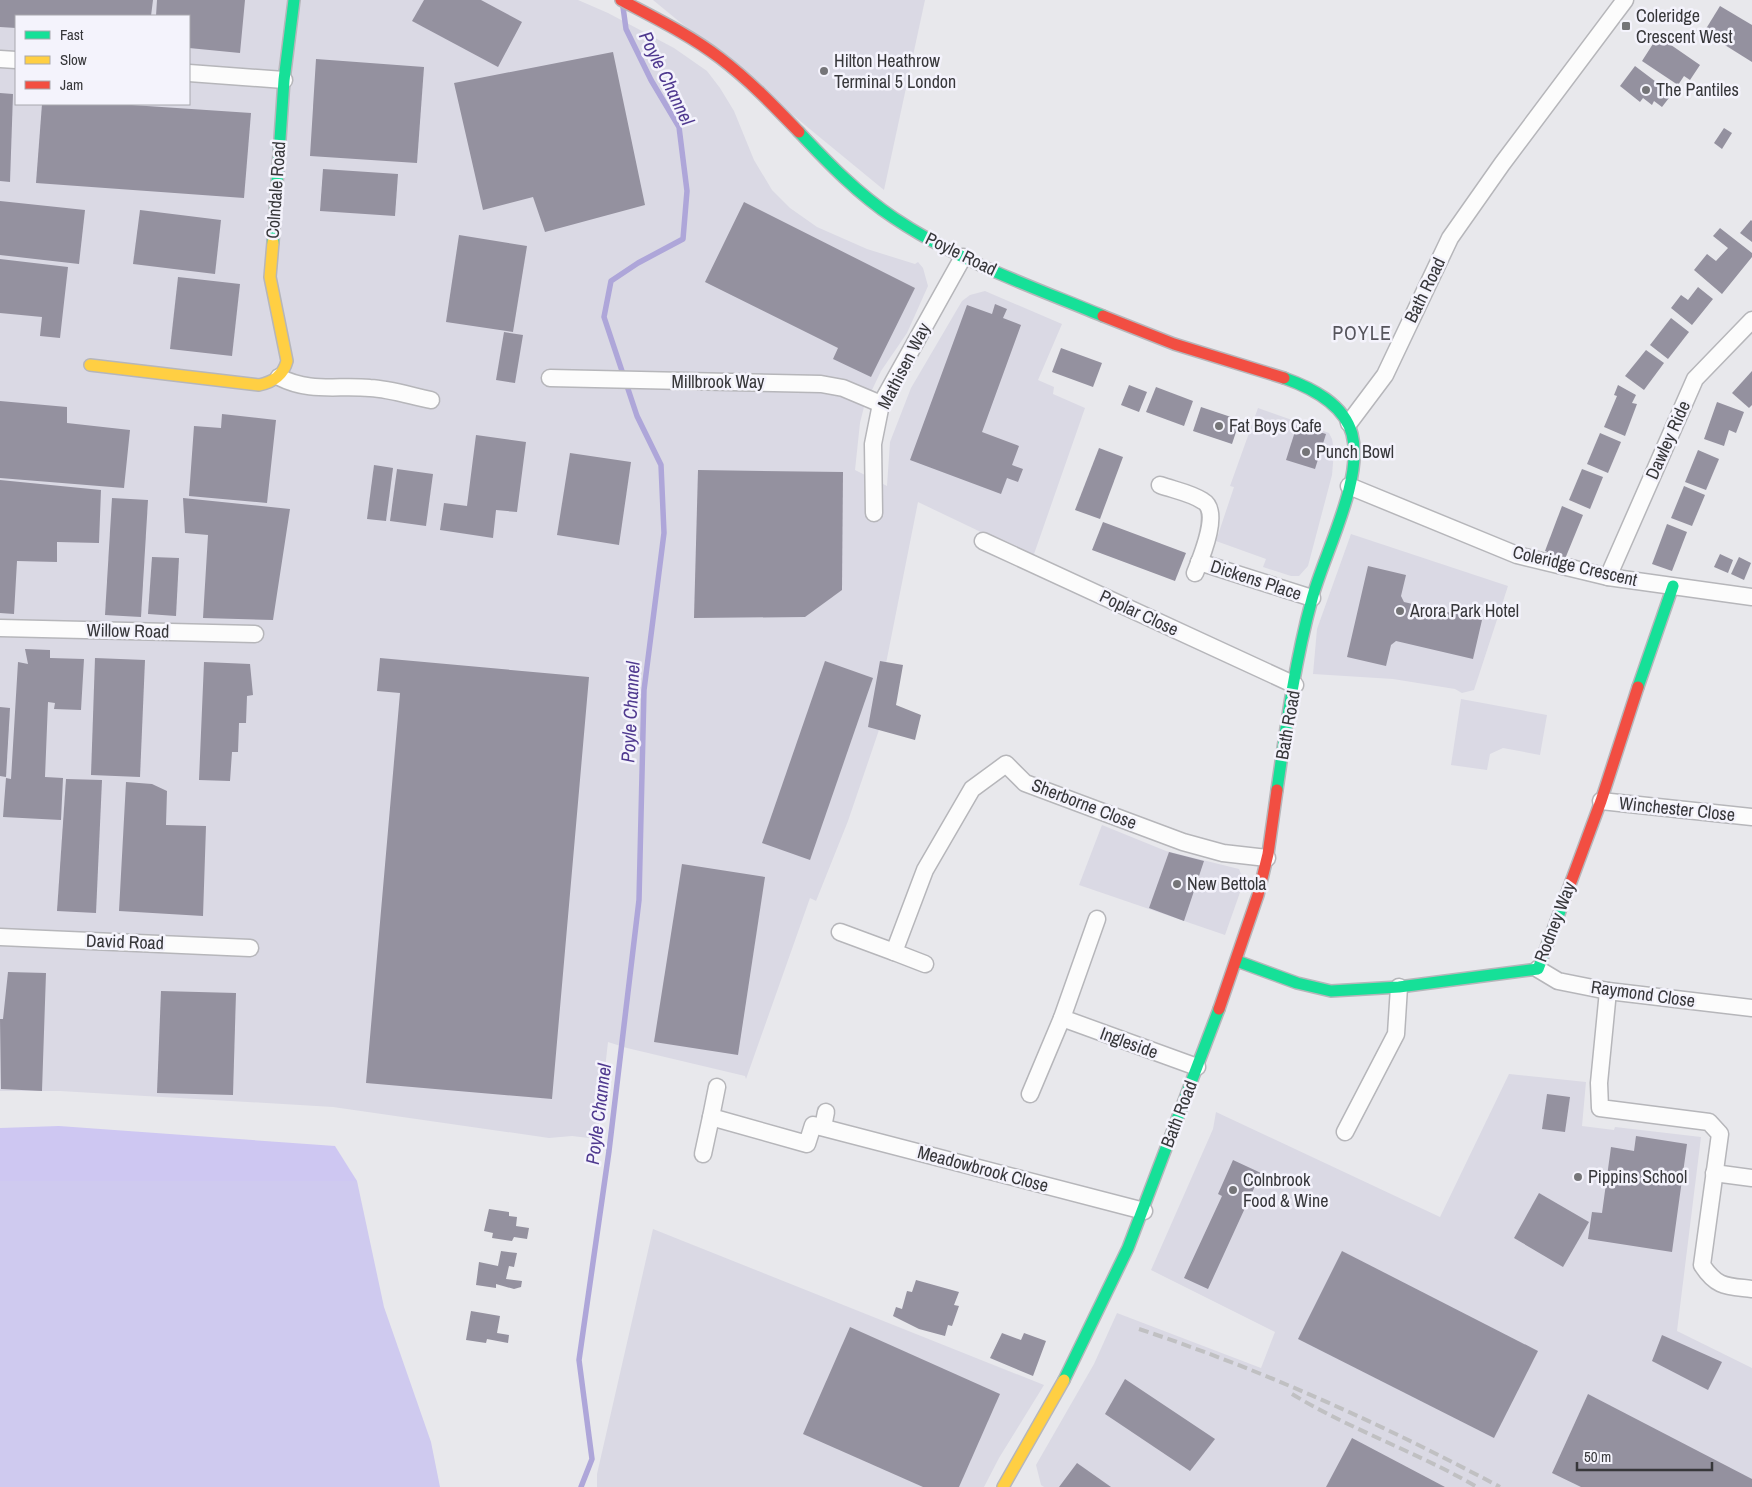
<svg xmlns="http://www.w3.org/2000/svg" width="1752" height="1487" font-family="'Archivo Narrow',sans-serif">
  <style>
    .built { fill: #dad9e4; fill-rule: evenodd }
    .green { fill: #cfcaef }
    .forest { fill: #cec7f2 }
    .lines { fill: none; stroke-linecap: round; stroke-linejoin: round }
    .stream { stroke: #aea6d9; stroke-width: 5.5 }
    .building { fill: #94919f }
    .street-casing { stroke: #b6b6ba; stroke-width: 19 }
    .fast-casing { stroke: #b6b6ba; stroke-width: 14 }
    .slow-casing { stroke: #b6b6ba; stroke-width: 14 }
    .jam-casing { stroke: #b6b6ba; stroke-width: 14 }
    .street { stroke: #fcfcfc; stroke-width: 16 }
    .fast { stroke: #16e098; stroke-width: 11 }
    .slow { stroke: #ffcf43; stroke-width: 11 }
    .jam { stroke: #f24e42; stroke-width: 11 }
    .rail { stroke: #c0c0c2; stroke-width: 4; stroke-dasharray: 10 5; stroke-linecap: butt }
    .poi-dot { fill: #757578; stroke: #f4f3fc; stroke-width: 2 }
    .labels { text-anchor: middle; stroke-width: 5; stroke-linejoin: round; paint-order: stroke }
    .poi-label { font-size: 18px; fill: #37373a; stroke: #f4f3fc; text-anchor: start }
    .street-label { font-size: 18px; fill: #37373a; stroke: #f4f3fc }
    .water-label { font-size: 19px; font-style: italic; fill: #4f398f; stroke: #f4f3fc }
    .quarter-label { font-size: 20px; letter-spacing: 1px; fill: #56555c; stroke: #f4f3fc }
  </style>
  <rect width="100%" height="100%" fill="#e8e8ec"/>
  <g class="built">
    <path d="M 0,0 L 578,0 L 608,13 L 674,48 L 707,71 L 720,88 L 734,111 L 754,160 L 772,190 L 790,208 L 817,227 L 867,249 L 915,264 L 918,262 L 923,268 L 928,286 L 907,333 L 881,371 L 864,407 L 860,423 L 855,470 L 887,486 L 890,442 L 911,388 L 962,301 L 970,295 L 985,291 L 1062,324 L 1038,380 L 1054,387 L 1053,394 L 1085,408 L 1033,557 L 918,502 L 874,724 L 880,727 L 848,821 L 816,901 L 810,898 L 746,1079 L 745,1076 L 627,1048 L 608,1042 L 597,1139 L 572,1136 L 549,1138 L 333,1107 L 60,1091 L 0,1091 ZM 16,16 L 189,16 L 189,104 L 16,104 Z"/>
    <path d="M 653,0 L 925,0 L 884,190 Z"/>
    <path d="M 1258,408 L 1329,433 L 1332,439 L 1334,451 L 1332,475 L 1308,566 L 1299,576 L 1291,576 L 1263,567 L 1266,559 L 1216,541 L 1234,487 L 1230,486 Z"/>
    <path d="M 1351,534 L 1508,586 L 1474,690 L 1462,693 L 1455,689 L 1393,679 L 1313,674 L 1317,629 Z"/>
    <path d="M 1461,699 L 1547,715 L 1540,755 L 1503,748 L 1490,754 L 1487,770 L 1451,765 Z"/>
    <path d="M 1102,825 L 1166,851 L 1239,869 L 1244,881 L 1225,935 L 1079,885 Z"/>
    <path d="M 1509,1074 L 1586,1082 L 1582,1126 L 1614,1130 L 1615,1127 L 1701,1137 L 1677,1331 L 1752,1368 L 1752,1487 L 1044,1487 L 1041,1485 L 1036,1465 L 1094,1364 L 1117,1313 L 1261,1368 L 1275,1332 L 1151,1270 L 1213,1129 L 1216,1112 L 1440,1217 Z"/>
    <path d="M 653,1229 L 1044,1385 L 999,1458 L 984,1487 L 597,1487 L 597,1474 Z"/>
  </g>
  <path class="green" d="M 0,1181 L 357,1181 L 384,1307 L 431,1442 L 440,1487 L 0,1487 Z"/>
  <path class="forest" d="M 59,1126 L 335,1146 L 357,1181 L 0,1181 L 0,1128 Z"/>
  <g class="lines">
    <path class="stream" d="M 581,1487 L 592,1459 L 579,1360 L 609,1151 L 639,900 L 644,690 L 664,533 L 661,465 L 637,416 L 604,317 L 611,281 L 638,263 L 683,239 L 687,191 L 679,127 L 651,80 L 626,29 L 623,7"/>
  </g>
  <g class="building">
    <path d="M 0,0 L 153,0 L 151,16 L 16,16 L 16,28 L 0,27 Z"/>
    <path d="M 157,0 L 245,0 L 240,53 L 189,48 L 189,16 L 156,16 Z"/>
    <path d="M 424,0 L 481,0 L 522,22 L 498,67 L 412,21 Z"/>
    <path d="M 1720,6 L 1752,25 L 1752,62 L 1704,32 Z"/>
    <path d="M 1658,36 L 1700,65 L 1690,80 L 1684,76 L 1678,85 L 1642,61 Z"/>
    <path d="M 613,52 L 645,205 L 545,232 L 533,197 L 483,210 L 454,83 Z"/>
    <path d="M 316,59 L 424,67 L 417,163 L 310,156 Z"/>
    <path d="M 1635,66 L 1672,94 L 1662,107 L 1654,101 L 1652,105 L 1643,98 L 1640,102 L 1620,86 Z"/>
    <path d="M 0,93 L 13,94 L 10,182 L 0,181 Z"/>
    <path d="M 42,104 L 117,104 L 251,113 L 244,198 L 36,183 Z"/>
    <path d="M 1724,128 L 1732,133 L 1722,149 L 1714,143 Z"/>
    <path d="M 323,169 L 398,174 L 395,216 L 320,211 Z"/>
    <path d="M 0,201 L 85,210 L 79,264 L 0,255 Z"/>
    <path d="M 744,202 L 915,288 L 871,377 L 833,359 L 838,348 L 705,282 Z"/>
    <path d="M 140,210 L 221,220 L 215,274 L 133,264 Z"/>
    <path d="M 1751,220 L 1752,221 L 1752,242 L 1740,233 Z"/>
    <path d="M 1720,228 L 1752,253 L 1752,257 L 1722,294 L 1694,270 L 1707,254 L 1716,261 L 1728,248 L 1713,236 Z"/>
    <path d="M 459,235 L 527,246 L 513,332 L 446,322 Z"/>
    <path d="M 0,259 L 68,267 L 60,338 L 40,336 L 42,317 L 0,313 Z"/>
    <path d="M 178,277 L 240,284 L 232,356 L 170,349 Z"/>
    <path d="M 1698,287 L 1713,299 L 1692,325 L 1671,308 L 1681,295 L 1688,300 Z"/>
    <path d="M 995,304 L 1007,309 L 1003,318 L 1021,325 L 982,432 L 1019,446 L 1012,465 L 1023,469 L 1018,482 L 1007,478 L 1001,494 L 910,460 L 967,305 L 992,314 Z"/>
    <path d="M 1671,318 L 1689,332 L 1668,359 L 1650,345 Z"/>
    <path d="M 504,332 L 523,335 L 515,383 L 496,380 Z"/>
    <path d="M 1061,348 L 1102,363 L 1093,387 L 1052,372 Z"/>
    <path d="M 1646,350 L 1664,363 L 1644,390 L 1625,376 Z"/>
    <path d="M 1752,371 L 1752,405 L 1749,408 L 1732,393 Z"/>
    <path d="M 1129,385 L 1147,392 L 1139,412 L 1121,405 Z"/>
    <path d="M 1618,385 L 1636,395 L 1632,403 L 1637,404 L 1625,436 L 1604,427 L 1617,396 L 1614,395 Z"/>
    <path d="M 1156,387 L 1193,401 L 1184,426 L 1146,412 Z"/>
    <path d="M 0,401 L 67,407 L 67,423 L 130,430 L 124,488 L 0,478 Z"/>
    <path d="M 1717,402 L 1744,412 L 1736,433 L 1729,430 L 1724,446 L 1704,439 Z"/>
    <path d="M 1201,407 L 1240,420 L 1232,444 L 1193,431 Z"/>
    <path d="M 222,414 L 276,420 L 267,503 L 189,496 L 194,426 L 221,428 Z"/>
    <path d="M 1297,425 L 1326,434 L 1315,469 L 1286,460 Z"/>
    <path d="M 1600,433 L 1621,442 L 1608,473 L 1587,464 Z"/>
    <path d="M 476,435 L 526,442 L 517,512 L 496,510 L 493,538 L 440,530 L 444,503 L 467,506 Z"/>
    <path d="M 1099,448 L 1123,457 L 1100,519 L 1075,510 Z"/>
    <path d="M 1698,450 L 1719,459 L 1706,490 L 1685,482 Z"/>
    <path d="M 570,453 L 631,462 L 619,545 L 557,535 Z"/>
    <path d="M 374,465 L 393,468 L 386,521 L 367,519 Z"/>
    <path d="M 397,469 L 433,474 L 426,526 L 390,521 Z"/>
    <path d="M 1582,469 L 1603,477 L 1590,509 L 1569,500 Z"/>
    <path d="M 698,470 L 843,472 L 842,590 L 805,617 L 694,618 Z"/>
    <path d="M 0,480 L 101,490 L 99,543 L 57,542 L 57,562 L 17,561 L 14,614 L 0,613 Z"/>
    <path d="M 1684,486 L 1705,495 L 1692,526 L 1671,518 Z"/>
    <path d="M 112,498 L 148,500 L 141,617 L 105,615 Z"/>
    <path d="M 183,498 L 290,509 L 273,620 L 203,618 L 208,535 L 185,533 Z"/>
    <path d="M 1562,506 L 1583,515 L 1565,559 L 1545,551 Z"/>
    <path d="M 1103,522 L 1186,553 L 1175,581 L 1092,550 Z"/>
    <path d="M 1667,524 L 1687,532 L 1672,571 L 1652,564 Z"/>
    <path d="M 1720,554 L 1733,560 L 1728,573 L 1714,567 Z"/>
    <path d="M 152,557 L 179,558 L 176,616 L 148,614 Z"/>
    <path d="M 1739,557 L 1751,563 L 1744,580 L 1731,574 Z"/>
    <path d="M 1368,566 L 1406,575 L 1401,596 L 1404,602 L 1482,620 L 1473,659 L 1396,641 L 1391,645 L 1386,666 L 1347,657 Z"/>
    <path d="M 25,649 L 50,650 L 50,658 L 84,659 L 81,710 L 54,709 L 55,703 L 48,702 L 45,777 L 63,778 L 61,820 L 3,817 L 6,778 L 11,779 L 18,662 L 28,664 Z"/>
    <path d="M 95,658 L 145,660 L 140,777 L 91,775 Z"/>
    <path d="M 380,658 L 589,677 L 552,1099 L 366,1083 L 400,693 L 377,691 Z"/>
    <path d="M 825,661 L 873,678 L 810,860 L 762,843 Z"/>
    <path d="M 880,661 L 903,665 L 896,705 L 921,715 L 915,740 L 868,727 Z"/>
    <path d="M 204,662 L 250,664 L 253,695 L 247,696 L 246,723 L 239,723 L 238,752 L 232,752 L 230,781 L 199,780 Z"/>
    <path d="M 0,707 L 10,708 L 6,777 L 0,776 Z"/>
    <path d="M 66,779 L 102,780 L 96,913 L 57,911 Z"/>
    <path d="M 126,782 L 152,784 L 167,791 L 166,825 L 206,826 L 203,916 L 119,911 Z"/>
    <path d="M 1169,852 L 1204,861 L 1184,921 L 1149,908 Z"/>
    <path d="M 682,864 L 765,877 L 738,1055 L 654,1042 Z"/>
    <path d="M 8,972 L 46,973 L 42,1091 L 1,1089 L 0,1019 L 3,1019 Z"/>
    <path d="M 161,991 L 236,993 L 233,1095 L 157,1093 Z"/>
    <path d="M 1547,1094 L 1570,1097 L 1565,1132 L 1542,1129 Z"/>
    <path d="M 1636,1136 L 1687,1144 L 1672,1252 L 1588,1239 L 1592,1212 L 1602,1213 L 1611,1147 L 1634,1151 Z"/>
    <path d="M 1233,1160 L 1261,1173 L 1208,1289 L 1184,1278 L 1222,1196 L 1218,1194 Z"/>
    <path d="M 1539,1193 L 1589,1222 L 1563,1267 L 1514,1238 Z"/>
    <path d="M 489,1209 L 509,1212 L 509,1216 L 517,1217 L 516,1226 L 529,1228 L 527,1239 L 514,1237 L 512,1241 L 492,1238 L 493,1233 L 484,1231 Z"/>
    <path d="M 501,1251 L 517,1253 L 514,1267 L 509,1266 L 506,1279 L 522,1281 L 521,1287 L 514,1289 L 496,1284 L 496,1288 L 476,1285 L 479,1262 L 498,1266 Z"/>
    <path d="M 1342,1251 L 1538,1351 L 1494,1438 L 1298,1339 Z"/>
    <path d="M 916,1280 L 959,1292 L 954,1305 L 959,1306 L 952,1326 L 948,1325 L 945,1336 L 919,1329 L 893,1316 L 896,1307 L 902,1309 L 907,1291 L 912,1292 Z"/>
    <path d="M 471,1311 L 500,1316 L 497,1333 L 509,1335 L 508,1343 L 487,1339 L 486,1343 L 466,1340 Z"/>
    <path d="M 850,1327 L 1000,1394 L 959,1487 L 923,1487 L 803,1434 Z"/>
    <path d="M 1002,1333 L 1021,1340 L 1024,1333 L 1046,1341 L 1033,1376 L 990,1358 Z"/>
    <path d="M 1662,1335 L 1722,1362 L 1708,1390 L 1652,1361 Z"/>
    <path d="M 1125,1379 L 1215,1439 L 1190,1471 L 1105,1414 Z"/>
    <path d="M 1588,1394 L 1752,1479 L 1752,1487 L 1581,1487 L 1552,1473 Z"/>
    <path d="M 1352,1438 L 1445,1487 L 1326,1487 Z"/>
    <path d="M 1077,1463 L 1111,1487 L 1059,1487 Z"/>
  </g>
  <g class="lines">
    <defs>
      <g id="street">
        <path d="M 0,59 L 16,60"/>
        <path d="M 189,73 L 284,80"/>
        <path d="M 279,377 C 310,393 337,385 370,388 C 390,389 411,396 431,400"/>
        <path d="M 550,378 L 821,384 L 843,388 L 881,404"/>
        <path d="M 1349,423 L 1385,375 L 1450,238 L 1502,164 L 1625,0"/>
        <path d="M 1160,485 C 1174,490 1191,493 1203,501 C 1221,511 1201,558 1195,573"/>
        <path d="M 1349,486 L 1517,555 L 1608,577 L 1752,597"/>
        <path d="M 874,513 L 873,444 L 881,404 L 963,257"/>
        <path d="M 983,541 L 1295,685"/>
        <path d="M 1199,562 L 1312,598"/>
        <path d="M 1608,577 L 1695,379 L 1752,320"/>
        <path d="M 0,628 L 255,634"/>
        <path d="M 1601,801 L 1752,817"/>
        <path d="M 840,932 L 894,952 L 925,870 L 972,789 L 1006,764 L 1025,783 L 1183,842 L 1223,853 L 1267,858"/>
        <path d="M 0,937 L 250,948"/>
        <path d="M 894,952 L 925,964"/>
        <path d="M 1538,969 L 1558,981 L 1608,991 L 1752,1008"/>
        <path d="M 1608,991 L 1599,1083 L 1600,1108 L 1709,1122 L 1720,1134 L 1702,1265 C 1717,1288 1727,1286 1752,1289"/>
        <path d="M 1062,1018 L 1097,919"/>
        <path d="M 717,1087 L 711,1117 L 807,1144 L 813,1125 L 1144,1211"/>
        <path d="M 1030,1094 L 1062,1018 L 1197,1067"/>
        <path d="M 823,1127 L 826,1112"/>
        <path d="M 1345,1132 L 1396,1034 L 1399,987"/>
        <path d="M 703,1154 L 711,1117"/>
        <path d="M 1714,1173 L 1752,1178"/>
      </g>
      <g id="fast">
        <path d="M 799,132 C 828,163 858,194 894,218 C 958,261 1033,287 1103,316"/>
        <path d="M 273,242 L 284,80 L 294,0"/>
        <path d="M 1638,687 L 1673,586"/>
        <path d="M 1277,790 C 1286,727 1295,661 1312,599 C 1324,554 1364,480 1352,434 C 1344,404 1312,388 1284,378"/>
        <path d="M 1237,961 L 1297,983 L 1331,991 L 1399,987 L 1538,969 L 1568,890"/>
        <path d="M 1064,1380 L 1128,1248 L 1219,1009"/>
      </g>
      <g id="slow">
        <path d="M 90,365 L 259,385 C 273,382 283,376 287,361 L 270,277 L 273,242"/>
        <path d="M 1003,1487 L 1064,1380"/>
      </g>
      <g id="jam">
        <path d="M 621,0 C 655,18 690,35 720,58 C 749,80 774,106 799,132"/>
        <path d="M 1103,316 L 1174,344 L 1284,378"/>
        <path d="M 1568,890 L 1601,801 L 1638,687"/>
        <path d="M 1219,1009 L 1258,895 L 1268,854 L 1277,790"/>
      </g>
    </defs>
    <use href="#street" class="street-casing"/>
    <use href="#fast" class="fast-casing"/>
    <use href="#slow" class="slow-casing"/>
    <use href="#jam" class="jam-casing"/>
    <use href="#street" class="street"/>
    <use href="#fast" class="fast"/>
    <use href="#slow" class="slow"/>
    <use href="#jam" class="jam"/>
    <g class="rail">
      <path d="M 1139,1329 C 1263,1370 1384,1425 1500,1487"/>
      <path d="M 1292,1394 C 1351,1430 1417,1452 1477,1487"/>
    </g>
  </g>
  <g class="poi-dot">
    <rect x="1621" y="21" width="10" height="10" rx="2.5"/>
    <circle cx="824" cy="71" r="5"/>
    <circle cx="1646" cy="90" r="5"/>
    <circle cx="1219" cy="426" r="5"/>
    <circle cx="1306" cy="452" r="5"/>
    <circle cx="1400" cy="611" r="5"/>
    <circle cx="1177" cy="884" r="5"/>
    <circle cx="1578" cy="1177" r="5"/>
    <circle cx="1233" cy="1190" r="5"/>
  </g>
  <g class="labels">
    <g class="poi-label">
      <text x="1636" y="22">Coleridge<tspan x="1636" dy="21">Crescent West</tspan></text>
      <text x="834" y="67">Hilton Heathrow<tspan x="834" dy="21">Terminal 5 London</tspan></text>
      <text x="1656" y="96">The Pantiles</text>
      <text x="1229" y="432">Fat Boys Cafe</text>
      <text x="1316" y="458">Punch Bowl</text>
      <text x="1410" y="617">Arora Park Hotel</text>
      <text x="1187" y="890">New Bettola</text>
      <text x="1588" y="1183">Pippins School</text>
      <text x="1243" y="1186">Colnbrook<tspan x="1243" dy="21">Food &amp; Wine</tspan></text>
    </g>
    <g class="street-label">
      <text transform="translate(276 190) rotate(-86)" y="6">Colndale Road</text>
      <text transform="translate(961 254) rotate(26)" y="6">Poyle Road</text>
      <text transform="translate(1425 290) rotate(-64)" y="6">Bath Road</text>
      <text transform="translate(904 366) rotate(-63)" y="6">Mathisen Way</text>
      <text x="718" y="388">Millbrook Way</text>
      <text transform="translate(1668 440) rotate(-66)" y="6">Dawley Ride</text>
      <text transform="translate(1575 566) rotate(13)" y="6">Coleridge Crescent</text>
      <text transform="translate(1256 580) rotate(18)" y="6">Dickens Place</text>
      <text transform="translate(1139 613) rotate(25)" y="6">Poplar Close</text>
      <text transform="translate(128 631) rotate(1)" y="6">Willow Road</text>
      <text transform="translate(1288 725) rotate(-80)" y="6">Bath Road</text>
      <text transform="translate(1084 804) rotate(21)" y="6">Sherborne Close</text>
      <text transform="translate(1677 809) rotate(6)" y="6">Winchester Close</text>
      <text transform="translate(1555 922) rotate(-69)" y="6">Rodney Way</text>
      <text transform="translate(125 942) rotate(2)" y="6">David Road</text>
      <text transform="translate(1643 994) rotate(8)" y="6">Raymond Close</text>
      <text transform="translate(1129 1043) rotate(20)" y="6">Ingleside</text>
      <text transform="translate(1179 1114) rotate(-69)" y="6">Bath Road</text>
      <text transform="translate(983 1169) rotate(15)" y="6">Meadowbrook Close</text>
    </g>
    <g class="water-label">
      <text transform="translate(667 78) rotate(64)" y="7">Poyle Channel</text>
      <text transform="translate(630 712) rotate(-87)" y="7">Poyle Channel</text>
      <text transform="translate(598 1114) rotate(-83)" y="7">Poyle Channel</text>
    </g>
    <g class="quarter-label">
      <text x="1362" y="340">POYLE</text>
    </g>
  </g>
  <rect x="15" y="15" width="175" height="90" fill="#f4f3fc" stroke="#a8a8ae"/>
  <rect x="25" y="31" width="25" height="8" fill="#16e098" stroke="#a8a8ae"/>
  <text x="60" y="40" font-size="15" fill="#37373a">Fast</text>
  <rect x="25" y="56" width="25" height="8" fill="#ffcf43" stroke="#a8a8ae"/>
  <text x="60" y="65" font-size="15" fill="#37373a">Slow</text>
  <rect x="25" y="81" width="25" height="8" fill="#f24e42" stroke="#a8a8ae"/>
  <text x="60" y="90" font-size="15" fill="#37373a">Jam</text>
  <path d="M1577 1462v8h135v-8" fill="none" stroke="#37373a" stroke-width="2.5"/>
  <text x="1584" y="1462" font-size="15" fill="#37373a" stroke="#f4f3fc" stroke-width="4" paint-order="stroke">50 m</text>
</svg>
